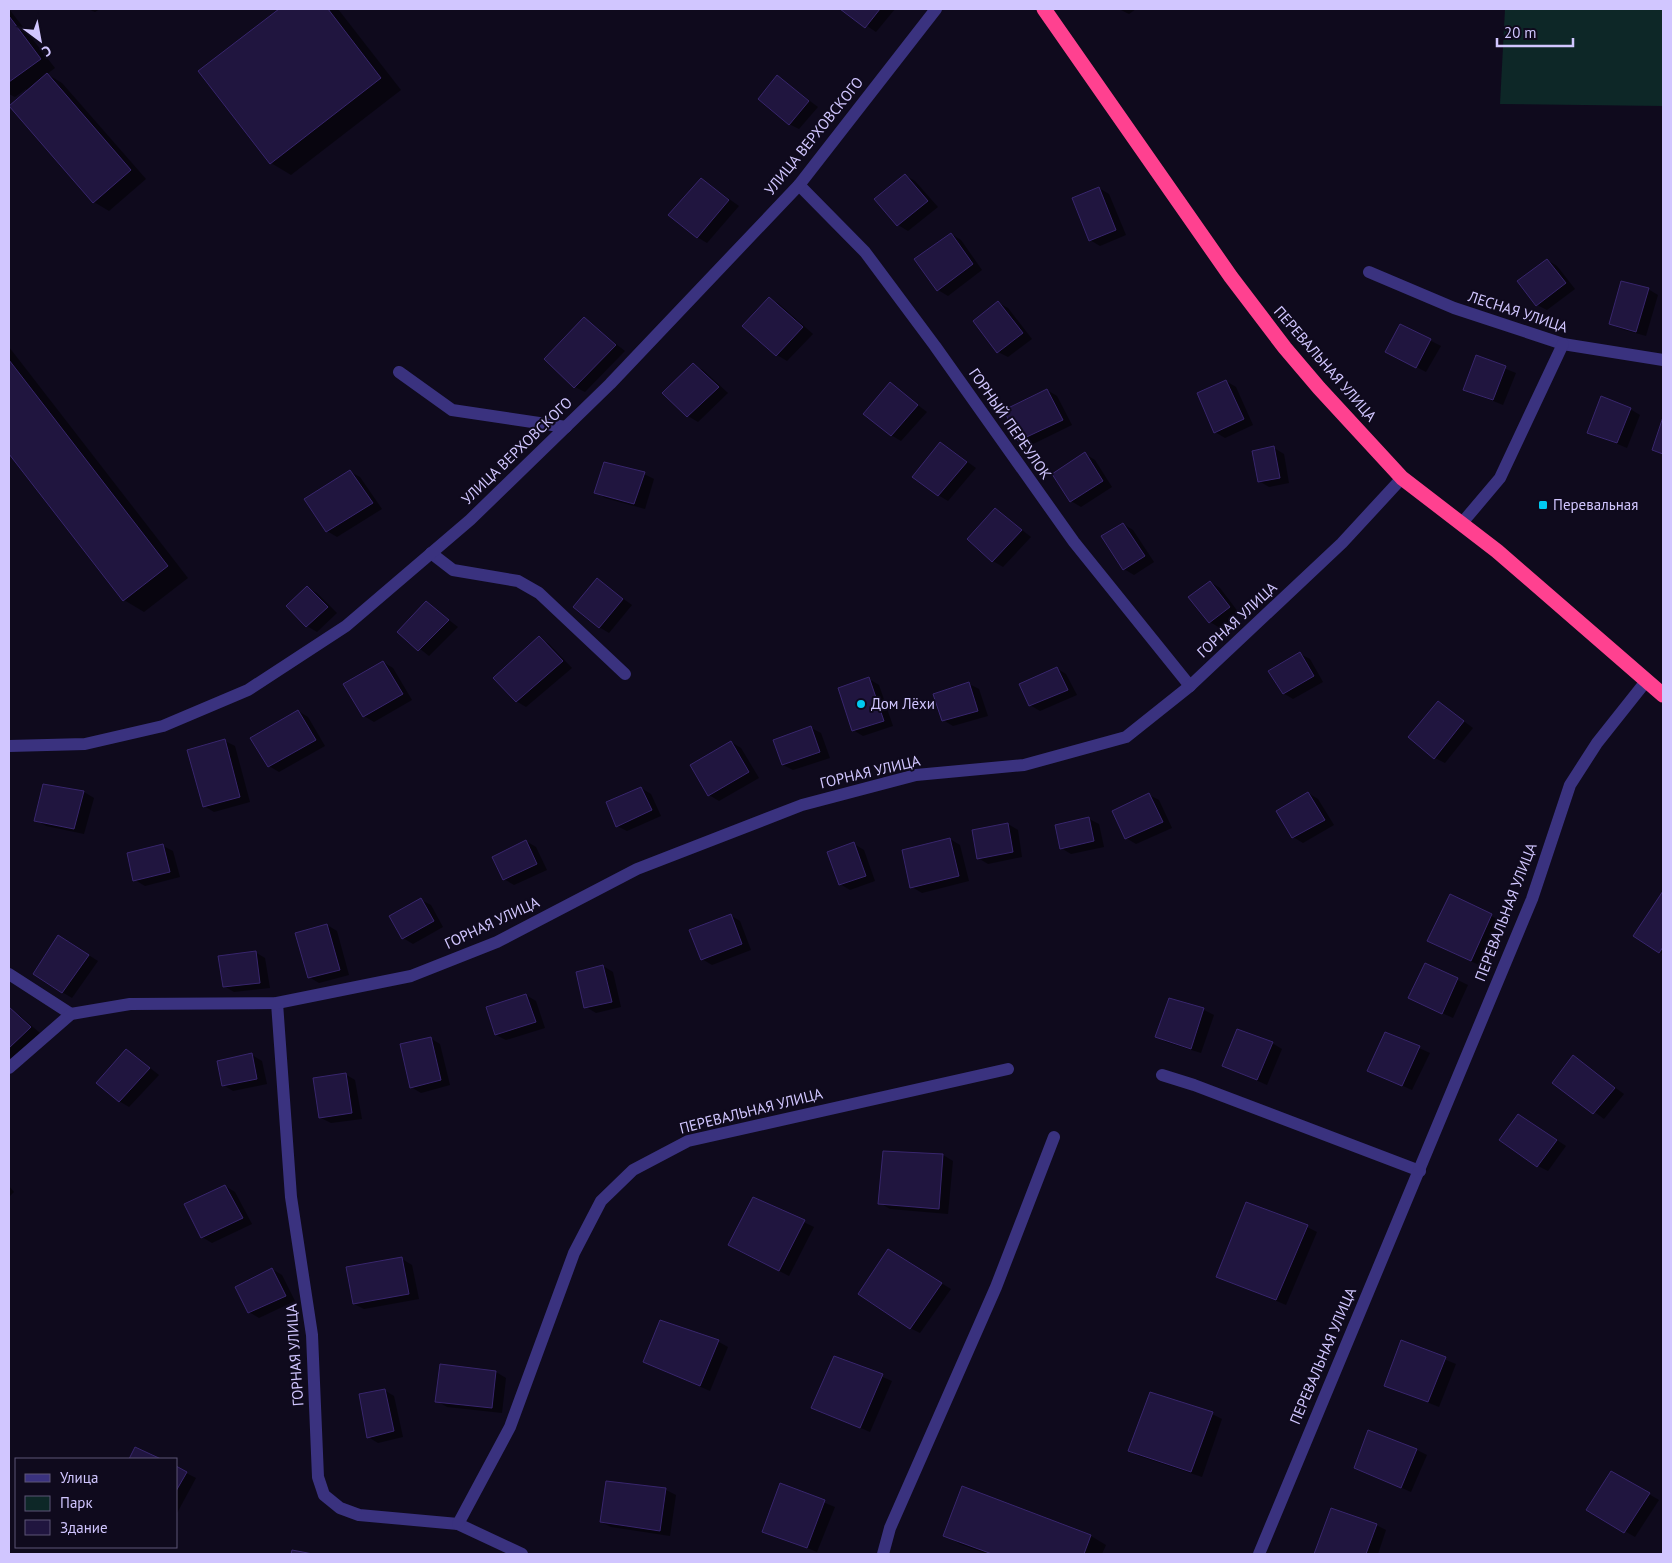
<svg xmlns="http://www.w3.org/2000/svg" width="1672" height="1563" font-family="'PT Sans',sans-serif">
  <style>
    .green { fill: #0d2727 }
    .shadow { fill: #0007 }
    .building { fill: #20153f; stroke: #38266d }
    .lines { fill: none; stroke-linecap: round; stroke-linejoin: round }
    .minor { stroke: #3a327f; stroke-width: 12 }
    .highway { stroke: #ff4190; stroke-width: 15 }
    .poi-dot { fill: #00c9f1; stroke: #0f0a1d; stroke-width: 2 }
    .labels { text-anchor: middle; stroke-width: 4; stroke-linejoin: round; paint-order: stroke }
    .street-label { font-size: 15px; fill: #d1c6ff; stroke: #0f0a1d }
    .poi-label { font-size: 15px; fill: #d1c6ff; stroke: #0f0a1d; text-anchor: start }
  </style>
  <rect width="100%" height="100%" fill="#0f0a1d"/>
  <path class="green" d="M 1505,9 L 1663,9 L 1663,106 L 1500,104 Z"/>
  <g class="shadow">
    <path d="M 9,9 L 55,68 L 47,74 L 62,83 L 146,179 L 109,211 L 94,202 L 26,89 L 15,97 L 9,94 Z"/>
    <path d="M 88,9 L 100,9 L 95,12 Z"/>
    <path d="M 281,9 L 338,9 L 401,90 L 291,175 L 271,163 L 200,71 Z"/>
    <path d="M 842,9 L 895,9 L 876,32 Z"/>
    <path d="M 1119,9 L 1136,9 L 1129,14 Z"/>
    <path d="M 778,77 L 818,107 L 799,129 L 789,124 Z"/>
    <path d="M 905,175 L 915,181 L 938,207 L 908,231 L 898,225 L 876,200 Z"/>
    <path d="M 701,179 L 739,206 L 707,243 L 697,237 Z"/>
    <path d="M 1099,188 L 1109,194 L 1126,235 L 1100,246 L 1090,240 Z"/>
    <path d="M 951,234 L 961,240 L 982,270 L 948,296 L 938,290 L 916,259 Z"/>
    <path d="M 1547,260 L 1557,266 L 1575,289 L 1547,310 L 1537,305 Z"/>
    <path d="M 1648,289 L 1658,295 L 1646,336 L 1621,329 L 1611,324 Z"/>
    <path d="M 769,298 L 779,304 L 813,334 L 787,361 L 777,355 L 744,326 Z"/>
    <path d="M 998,303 L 1008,308 L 1032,339 L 1008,357 L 998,352 Z"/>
    <path d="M 584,319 L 625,351 L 585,392 L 575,387 Z"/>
    <path d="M 1400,325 L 1441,346 L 1426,372 L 1397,357 Z"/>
    <path d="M 9,347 L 188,578 L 144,612 L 124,600 L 9,450 Z"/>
    <path d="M 1476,357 L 1516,373 L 1503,405 L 1464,389 Z"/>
    <path d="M 693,365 L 703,370 L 728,393 L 698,422 L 688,416 L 664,393 Z"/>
    <path d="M 1226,381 L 1236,387 L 1253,425 L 1225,438 L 1215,432 Z"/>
    <path d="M 890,384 L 927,412 L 901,441 L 891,435 Z"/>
    <path d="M 1047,390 L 1057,396 L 1072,425 L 1029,446 L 1019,440 Z"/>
    <path d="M 1630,409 L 1640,415 L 1627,448 L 1589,432 Z"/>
    <path d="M 941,443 L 976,468 L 948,501 L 938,495 Z"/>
    <path d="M 1274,448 L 1284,454 L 1289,483 L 1269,487 L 1259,481 Z"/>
    <path d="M 1085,454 L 1095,460 L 1112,487 L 1081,507 L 1071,501 Z"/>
    <path d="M 350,472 L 360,477 L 382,509 L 337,537 L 327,531 Z"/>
    <path d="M 644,474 L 654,479 L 645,509 L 605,498 L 596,492 Z"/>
    <path d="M 995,509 L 1031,537 L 1003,567 L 993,561 L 968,539 Z"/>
    <path d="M 1123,524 L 1133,530 L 1154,562 L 1134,575 L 1124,569 Z"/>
    <path d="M 597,580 L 632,605 L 609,633 L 599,627 Z"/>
    <path d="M 1210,582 L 1220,588 L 1239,613 L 1220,628 L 1210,622 L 1190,597 Z"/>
    <path d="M 307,588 L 317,593 L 337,613 L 317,632 L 307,626 Z"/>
    <path d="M 427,603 L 458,627 L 429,656 L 399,632 Z"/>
    <path d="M 539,638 L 549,644 L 572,668 L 526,707 L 516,701 Z"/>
    <path d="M 1300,654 L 1310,659 L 1323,682 L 1293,699 L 1283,693 Z"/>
    <path d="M 383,662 L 393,668 L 412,700 L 374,722 L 364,716 Z"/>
    <path d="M 1056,668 L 1066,674 L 1077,695 L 1040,711 L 1030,705 Z"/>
    <path d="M 869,679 L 879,685 L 893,726 L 863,736 L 853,730 Z"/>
    <path d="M 969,684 L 979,689 L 988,716 L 953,726 L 943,720 Z"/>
    <path d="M 1438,702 L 1473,728 L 1445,763 L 1435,758 Z"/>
    <path d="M 298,711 L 308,717 L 325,746 L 279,772 L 269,766 Z"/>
    <path d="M 811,728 L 821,733 L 830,758 L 793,770 L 783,765 L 775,741 Z"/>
    <path d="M 225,741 L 235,746 L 250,802 L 214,812 L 204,806 Z"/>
    <path d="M 731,742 L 741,748 L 759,778 L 719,801 L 709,795 Z"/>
    <path d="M 44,785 L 84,792 L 94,798 L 84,834 L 46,826 L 36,820 Z"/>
    <path d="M 641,788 L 651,794 L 661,816 L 627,831 L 617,826 Z"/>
    <path d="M 1308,793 L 1318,799 L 1334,825 L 1303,843 L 1293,837 Z"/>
    <path d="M 1149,795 L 1159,800 L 1172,828 L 1136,844 L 1126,838 Z"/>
    <path d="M 1089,819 L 1099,824 L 1104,847 L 1071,854 L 1061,848 Z"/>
    <path d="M 1008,824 L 1018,830 L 1022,857 L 988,864 L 978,858 Z"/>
    <path d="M 950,839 L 960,845 L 969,881 L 922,893 L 912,887 Z"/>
    <path d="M 526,841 L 536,847 L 547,870 L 514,885 L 504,879 Z"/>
    <path d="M 854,844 L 864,850 L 875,881 L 850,890 L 840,884 Z"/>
    <path d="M 163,846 L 173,851 L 180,877 L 145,886 L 135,880 Z"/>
    <path d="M 1663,894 L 1663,954 L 1635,936 Z"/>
    <path d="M 1451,896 L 1501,921 L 1481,966 L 1439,946 Z"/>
    <path d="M 421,900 L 431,905 L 443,927 L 413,944 L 403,938 Z"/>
    <path d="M 730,915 L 740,921 L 751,950 L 712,965 L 702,959 Z"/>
    <path d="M 327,925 L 337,931 L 349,975 L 319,983 L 309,977 Z"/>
    <path d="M 68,942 L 98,961 L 72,998 L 62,992 Z"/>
    <path d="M 255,952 L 265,958 L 270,988 L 234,992 L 224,986 Z"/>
    <path d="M 1425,964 L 1468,985 L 1453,1018 L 1420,1003 Z"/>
    <path d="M 603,966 L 613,972 L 621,1007 L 596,1013 L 586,1007 L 578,973 Z"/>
    <path d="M 526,995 L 536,1001 L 545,1028 L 506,1040 L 496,1035 Z"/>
    <path d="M 1170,999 L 1204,1010 L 1214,1015 L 1201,1053 L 1166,1042 L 1157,1037 Z"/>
    <path d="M 9,1009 L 19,1015 L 40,1033 L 12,1059 L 9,1057 Z"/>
    <path d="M 1386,1033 L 1430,1053 L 1412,1090 L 1369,1071 Z"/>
    <path d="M 430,1038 L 440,1044 L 450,1085 L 421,1093 L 411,1087 Z"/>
    <path d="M 1272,1043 L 1282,1049 L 1267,1085 L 1224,1066 Z"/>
    <path d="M 127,1050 L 159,1075 L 129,1107 L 119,1101 Z"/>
    <path d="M 252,1055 L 262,1061 L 267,1084 L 233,1091 L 223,1085 Z"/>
    <path d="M 1573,1057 L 1624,1094 L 1604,1119 L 1554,1082 Z"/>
    <path d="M 345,1074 L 355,1080 L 362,1119 L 331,1123 L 321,1118 Z"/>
    <path d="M 1528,1121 L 1566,1146 L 1548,1171 L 1538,1166 Z"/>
    <path d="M 885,1153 L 943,1155 L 953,1161 L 948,1214 L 890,1209 L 880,1203 Z"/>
    <path d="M 9,1186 L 14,1192 L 9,1197 Z"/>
    <path d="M 225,1186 L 235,1192 L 252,1224 L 212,1243 L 202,1237 Z"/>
    <path d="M 753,1198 L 814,1227 L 789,1276 L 740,1251 Z"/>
    <path d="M 1307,1227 L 1317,1232 L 1286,1305 L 1218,1276 Z"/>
    <path d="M 898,1257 L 951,1289 L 920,1333 L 910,1328 Z"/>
    <path d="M 402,1259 L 412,1265 L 419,1299 L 364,1309 L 354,1304 Z"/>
    <path d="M 272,1269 L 282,1275 L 295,1301 L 259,1318 L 249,1312 Z"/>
    <path d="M 661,1321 L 719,1342 L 728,1347 L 710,1391 L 644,1362 Z"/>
    <path d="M 1402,1342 L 1456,1364 L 1439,1407 L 1385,1385 Z"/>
    <path d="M 835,1357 L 892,1381 L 870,1432 L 813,1407 Z"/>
    <path d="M 496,1372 L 506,1378 L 502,1413 L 447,1407 L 437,1401 Z"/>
    <path d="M 384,1390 L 394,1396 L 403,1437 L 378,1443 L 368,1437 Z"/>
    <path d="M 1212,1414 L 1222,1419 L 1202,1477 L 1139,1456 L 1129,1451 Z"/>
    <path d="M 1417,1450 L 1427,1455 L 1411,1492 L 1355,1467 Z"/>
    <path d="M 176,1468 L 196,1478 L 176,1515 Z"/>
    <path d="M 1611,1472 L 1659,1500 L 1635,1537 L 1588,1510 Z"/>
    <path d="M 781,1485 L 835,1507 L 817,1552 L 764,1531 Z"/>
    <path d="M 666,1490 L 676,1495 L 670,1536 L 611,1527 L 601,1522 Z"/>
    <path d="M 1331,1509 L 1376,1525 L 1386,1530 L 1378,1554 L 1316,1554 Z"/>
    <path d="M 945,1535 L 1091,1536 L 1106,1545 L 1102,1554 L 987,1554 L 960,1544 Z"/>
  </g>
  <g class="building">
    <path d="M 279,9 L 328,9 L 381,78 L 270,164 L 198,71 Z"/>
    <path d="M 840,9 L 880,9 L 865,28 Z"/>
    <path d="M 9,16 L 41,59 L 9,82 Z"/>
    <path d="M 47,73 L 131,170 L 93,203 L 9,106 Z"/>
    <path d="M 777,75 L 809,101 L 789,125 L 758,99 Z"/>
    <path d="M 905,174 L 928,201 L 897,226 L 874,199 Z"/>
    <path d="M 701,178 L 729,200 L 697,238 L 668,215 Z"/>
    <path d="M 1099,187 L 1116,230 L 1089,241 L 1072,198 Z"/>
    <path d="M 951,233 L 973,264 L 937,291 L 914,259 Z"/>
    <path d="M 1547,259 L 1566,283 L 1536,306 L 1517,281 Z"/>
    <path d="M 1621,281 L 1649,288 L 1636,332 L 1609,324 Z"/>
    <path d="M 769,297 L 803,327 L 776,356 L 742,326 Z"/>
    <path d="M 998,301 L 1023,333 L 997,353 L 973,321 Z"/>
    <path d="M 584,317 L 616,345 L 574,388 L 544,359 Z"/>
    <path d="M 1400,324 L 1431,339 L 1416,368 L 1385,352 Z"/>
    <path d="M 1476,355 L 1506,366 L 1493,400 L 1463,390 Z"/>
    <path d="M 9,360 L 168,566 L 123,601 L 9,454 Z"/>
    <path d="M 693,363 L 719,387 L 687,417 L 662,393 Z"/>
    <path d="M 1226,380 L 1244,419 L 1214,433 L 1197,393 Z"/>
    <path d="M 890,382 L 918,405 L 891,436 L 863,414 Z"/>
    <path d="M 1047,389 L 1063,420 L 1018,441 L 1004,410 Z"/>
    <path d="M 1601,396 L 1631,408 L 1617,443 L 1587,433 Z"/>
    <path d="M 1663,417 L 1663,454 L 1652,450 Z"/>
    <path d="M 940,442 L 967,462 L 938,496 L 912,477 Z"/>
    <path d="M 1274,446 L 1280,478 L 1258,482 L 1252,451 Z"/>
    <path d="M 1085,452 L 1103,481 L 1070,502 L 1052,474 Z"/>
    <path d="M 604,462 L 645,472 L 634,504 L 594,493 Z"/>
    <path d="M 350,470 L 373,503 L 326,532 L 304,499 Z"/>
    <path d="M 995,508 L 1022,530 L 992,562 L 967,539 Z"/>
    <path d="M 1123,523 L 1145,556 L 1123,570 L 1101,536 Z"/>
    <path d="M 597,578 L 623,599 L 599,628 L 573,607 Z"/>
    <path d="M 1210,581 L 1230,607 L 1209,623 L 1188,597 Z"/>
    <path d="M 307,586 L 328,607 L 306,627 L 286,606 Z"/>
    <path d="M 426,601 L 449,620 L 418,651 L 397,632 Z"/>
    <path d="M 539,636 L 563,661 L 516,702 L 493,678 Z"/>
    <path d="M 1300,652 L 1314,676 L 1283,694 L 1268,671 Z"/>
    <path d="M 383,661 L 403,694 L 363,717 L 343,684 Z"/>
    <path d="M 1057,667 L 1068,690 L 1029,706 L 1019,684 Z"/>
    <path d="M 869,677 L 884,721 L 852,731 L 838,688 Z"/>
    <path d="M 969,682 L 978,711 L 942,721 L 933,694 Z"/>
    <path d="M 1438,701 L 1464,721 L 1434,759 L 1408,737 Z"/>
    <path d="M 298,710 L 316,740 L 268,767 L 250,738 Z"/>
    <path d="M 811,726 L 820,752 L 782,765 L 773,740 Z"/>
    <path d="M 225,739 L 240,797 L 203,807 L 187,750 Z"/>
    <path d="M 731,741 L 749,772 L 708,796 L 690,765 Z"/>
    <path d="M 43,784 L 84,791 L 74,829 L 34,821 Z"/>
    <path d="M 641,787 L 652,810 L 616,827 L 606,802 Z"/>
    <path d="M 1308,792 L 1325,820 L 1292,838 L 1276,811 Z"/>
    <path d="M 1149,793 L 1163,822 L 1125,839 L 1112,811 Z"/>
    <path d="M 1089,817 L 1094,841 L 1060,849 L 1055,825 Z"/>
    <path d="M 1008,823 L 1013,852 L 977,859 L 972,830 Z"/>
    <path d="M 950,838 L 959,876 L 910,888 L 902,850 Z"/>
    <path d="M 526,840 L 537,864 L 503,880 L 492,857 Z"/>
    <path d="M 854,842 L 866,876 L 839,885 L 827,852 Z"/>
    <path d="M 163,844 L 170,872 L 133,881 L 127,853 Z"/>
    <path d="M 1663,891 L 1663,947 L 1659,953 L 1633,936 Z"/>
    <path d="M 1450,894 L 1492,914 L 1471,961 L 1427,941 Z"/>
    <path d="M 421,898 L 434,921 L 402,939 L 389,916 Z"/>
    <path d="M 731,914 L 742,944 L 701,960 L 689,930 Z"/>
    <path d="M 327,924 L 340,970 L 308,978 L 295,933 Z"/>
    <path d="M 58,935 L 89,955 L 62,993 L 33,974 Z"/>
    <path d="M 256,951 L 260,983 L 223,987 L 218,956 Z"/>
    <path d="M 1425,963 L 1458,978 L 1442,1014 L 1408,998 Z"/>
    <path d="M 603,965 L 612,1002 L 584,1008 L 576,972 Z"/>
    <path d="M 526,994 L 536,1022 L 495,1035 L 486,1007 Z"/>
    <path d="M 1169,998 L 1204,1008 L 1191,1049 L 1155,1037 Z"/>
    <path d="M 9,1007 L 31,1027 L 9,1048 Z"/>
    <path d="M 1237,1029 L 1273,1042 L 1257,1080 L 1222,1066 Z"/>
    <path d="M 1385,1032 L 1420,1046 L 1402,1086 L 1367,1071 Z"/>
    <path d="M 431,1037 L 441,1080 L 410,1088 L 400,1044 Z"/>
    <path d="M 126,1049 L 150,1068 L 119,1102 L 96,1083 Z"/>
    <path d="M 252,1053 L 257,1079 L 222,1086 L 217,1061 Z"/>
    <path d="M 1573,1055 L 1615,1088 L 1593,1114 L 1552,1083 Z"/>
    <path d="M 346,1073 L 352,1113 L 319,1118 L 313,1078 Z"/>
    <path d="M 1518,1114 L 1557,1140 L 1537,1167 L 1499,1140 Z"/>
    <path d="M 883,1151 L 943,1154 L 939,1209 L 878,1204 Z"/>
    <path d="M 225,1185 L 243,1218 L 201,1238 L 184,1204 Z"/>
    <path d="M 753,1197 L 805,1220 L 779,1271 L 728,1245 Z"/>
    <path d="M 1246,1202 L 1308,1225 L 1276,1300 L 1216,1277 Z"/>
    <path d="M 888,1249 L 942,1283 L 910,1329 L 858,1294 Z"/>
    <path d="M 402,1257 L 409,1294 L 353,1304 L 346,1267 Z"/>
    <path d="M 272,1268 L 286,1296 L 248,1313 L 235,1287 Z"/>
    <path d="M 660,1320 L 719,1340 L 700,1386 L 643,1362 Z"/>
    <path d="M 1401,1340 L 1446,1357 L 1428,1402 L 1384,1386 Z"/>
    <path d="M 834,1356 L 883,1374 L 860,1428 L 811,1408 Z"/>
    <path d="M 440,1364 L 496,1371 L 492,1408 L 435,1402 Z"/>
    <path d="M 385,1389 L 394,1431 L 367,1438 L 359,1394 Z"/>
    <path d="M 1150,1392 L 1213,1412 L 1191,1472 L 1128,1451 Z"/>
    <path d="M 1368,1430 L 1417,1449 L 1401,1488 L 1354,1468 Z"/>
    <path d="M 135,1447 L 161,1459 L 129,1459 Z"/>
    <path d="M 176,1466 L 187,1472 L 176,1491 Z"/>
    <path d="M 1611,1471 L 1650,1493 L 1624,1533 L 1586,1510 Z"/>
    <path d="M 606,1481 L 666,1488 L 660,1531 L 600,1522 Z"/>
    <path d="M 780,1483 L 825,1500 L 807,1548 L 762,1532 Z"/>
    <path d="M 962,1486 L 1091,1535 L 1084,1554 L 992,1554 L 943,1536 Z"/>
    <path d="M 1331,1508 L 1377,1524 L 1366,1554 L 1314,1554 Z"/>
    <path d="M 292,1550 L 313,1554 L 291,1554 Z"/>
  </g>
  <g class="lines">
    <g class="minor">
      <path d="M 799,185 L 865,252 L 935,346 L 1074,542 L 1190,686"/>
      <path d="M 1369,272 L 1454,308 L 1563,344 L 1663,360"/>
      <path d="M 399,372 L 452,410 L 566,427"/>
      <path d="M 1462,523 L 1500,478 L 1563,344"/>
      <path d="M 431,553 L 453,570 L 518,581 L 539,593 L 625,674"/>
      <path d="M 9,746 L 85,744 L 163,726 L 248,690 L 346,626 L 470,520 L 610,384 L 799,185 L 936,9"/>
      <path d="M 9,974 L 71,1014"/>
      <path d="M 277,1003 L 291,1197 L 312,1335 L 318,1477 L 324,1495 L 340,1508 L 359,1515 L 458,1524 L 522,1554"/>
      <path d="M 9,1068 L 71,1014 L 130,1004 L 277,1003 L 411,976 L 497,942 L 637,869 L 802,805 L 916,775 L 1024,765 L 1126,737 L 1190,686 L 1342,543 L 1402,478"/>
      <path d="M 1162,1075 L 1194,1085 L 1420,1171"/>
      <path d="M 458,1524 L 510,1427 L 574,1253 L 601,1201 L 633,1170 L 688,1141 L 1008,1069"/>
      <path d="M 883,1554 L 890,1528 L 996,1287 L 1054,1137"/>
      <path d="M 1259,1554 L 1532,899 L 1570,785 L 1597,743 L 1647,680"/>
    </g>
    <path class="highway" d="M 1044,9 L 1231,277 L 1285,348 L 1319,388 L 1402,478 L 1497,551 L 1663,695"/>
  </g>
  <g class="poi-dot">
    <rect x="1538" y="500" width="10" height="10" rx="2.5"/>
    <circle cx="861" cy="704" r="5"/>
  </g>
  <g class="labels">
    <g class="street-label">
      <text transform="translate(814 136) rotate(-51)" y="5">УЛИЦА ВЕРХОВСКОГО</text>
      <text transform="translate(1518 312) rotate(18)" y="5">ЛЕСНАЯ УЛИЦА</text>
      <text transform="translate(1325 364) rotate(49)" y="5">ПЕРЕВАЛЬНАЯ УЛИЦА</text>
      <text transform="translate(1010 424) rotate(55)" y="5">ГОРНЫЙ ПЕРЕУЛОК</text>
      <text transform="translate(517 451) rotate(-44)" y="5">УЛИЦА ВЕРХОВСКОГО</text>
      <text transform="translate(1237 620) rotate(-43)" y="5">ГОРНАЯ УЛИЦА</text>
      <text transform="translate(870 772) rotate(-13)" y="5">ГОРНАЯ УЛИЦА</text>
      <text transform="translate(1506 912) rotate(-69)" y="5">ПЕРЕВАЛЬНАЯ УЛИЦА</text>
      <text transform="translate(492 923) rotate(-25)" y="5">ГОРНАЯ УЛИЦА</text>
      <text transform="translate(751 1111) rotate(-14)" y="5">ПЕРЕВАЛЬНАЯ УЛИЦА</text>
      <text transform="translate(295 1355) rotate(-94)" y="5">ГОРНАЯ УЛИЦА</text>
      <text transform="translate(1323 1356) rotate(-67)" y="5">ПЕРЕВАЛЬНАЯ УЛИЦА</text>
    </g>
    <g class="poi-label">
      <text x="1553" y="510">Перевальная</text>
      <text x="871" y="709">Дом Лёхи</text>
    </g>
  </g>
  <rect width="1672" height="1563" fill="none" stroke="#d1c6ff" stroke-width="20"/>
  <rect x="15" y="1458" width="162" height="90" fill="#0f0a1d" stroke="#5d5577"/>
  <rect x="25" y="1474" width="25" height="8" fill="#3a327f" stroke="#5d5577"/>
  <text x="60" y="1483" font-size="15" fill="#d1c6ff">Улица</text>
  <rect x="25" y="1496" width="25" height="15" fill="#0d2727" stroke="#5d5577"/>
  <text x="60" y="1508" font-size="15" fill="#d1c6ff">Парк</text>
  <rect x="25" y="1520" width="25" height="15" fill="#20153f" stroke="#5d5577"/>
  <text x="60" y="1533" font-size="15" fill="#d1c6ff">Здание</text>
  <g transform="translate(40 40) rotate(148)" stroke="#0f0a1d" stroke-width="4" paint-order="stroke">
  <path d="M0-4L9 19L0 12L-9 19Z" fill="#d1c6ff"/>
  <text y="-8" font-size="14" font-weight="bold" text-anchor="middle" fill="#d1c6ff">С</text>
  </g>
  <path d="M1497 38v8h76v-8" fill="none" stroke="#d1c6ff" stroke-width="2.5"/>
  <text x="1504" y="38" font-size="15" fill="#d1c6ff" stroke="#0f0a1d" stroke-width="4" paint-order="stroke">20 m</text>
</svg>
